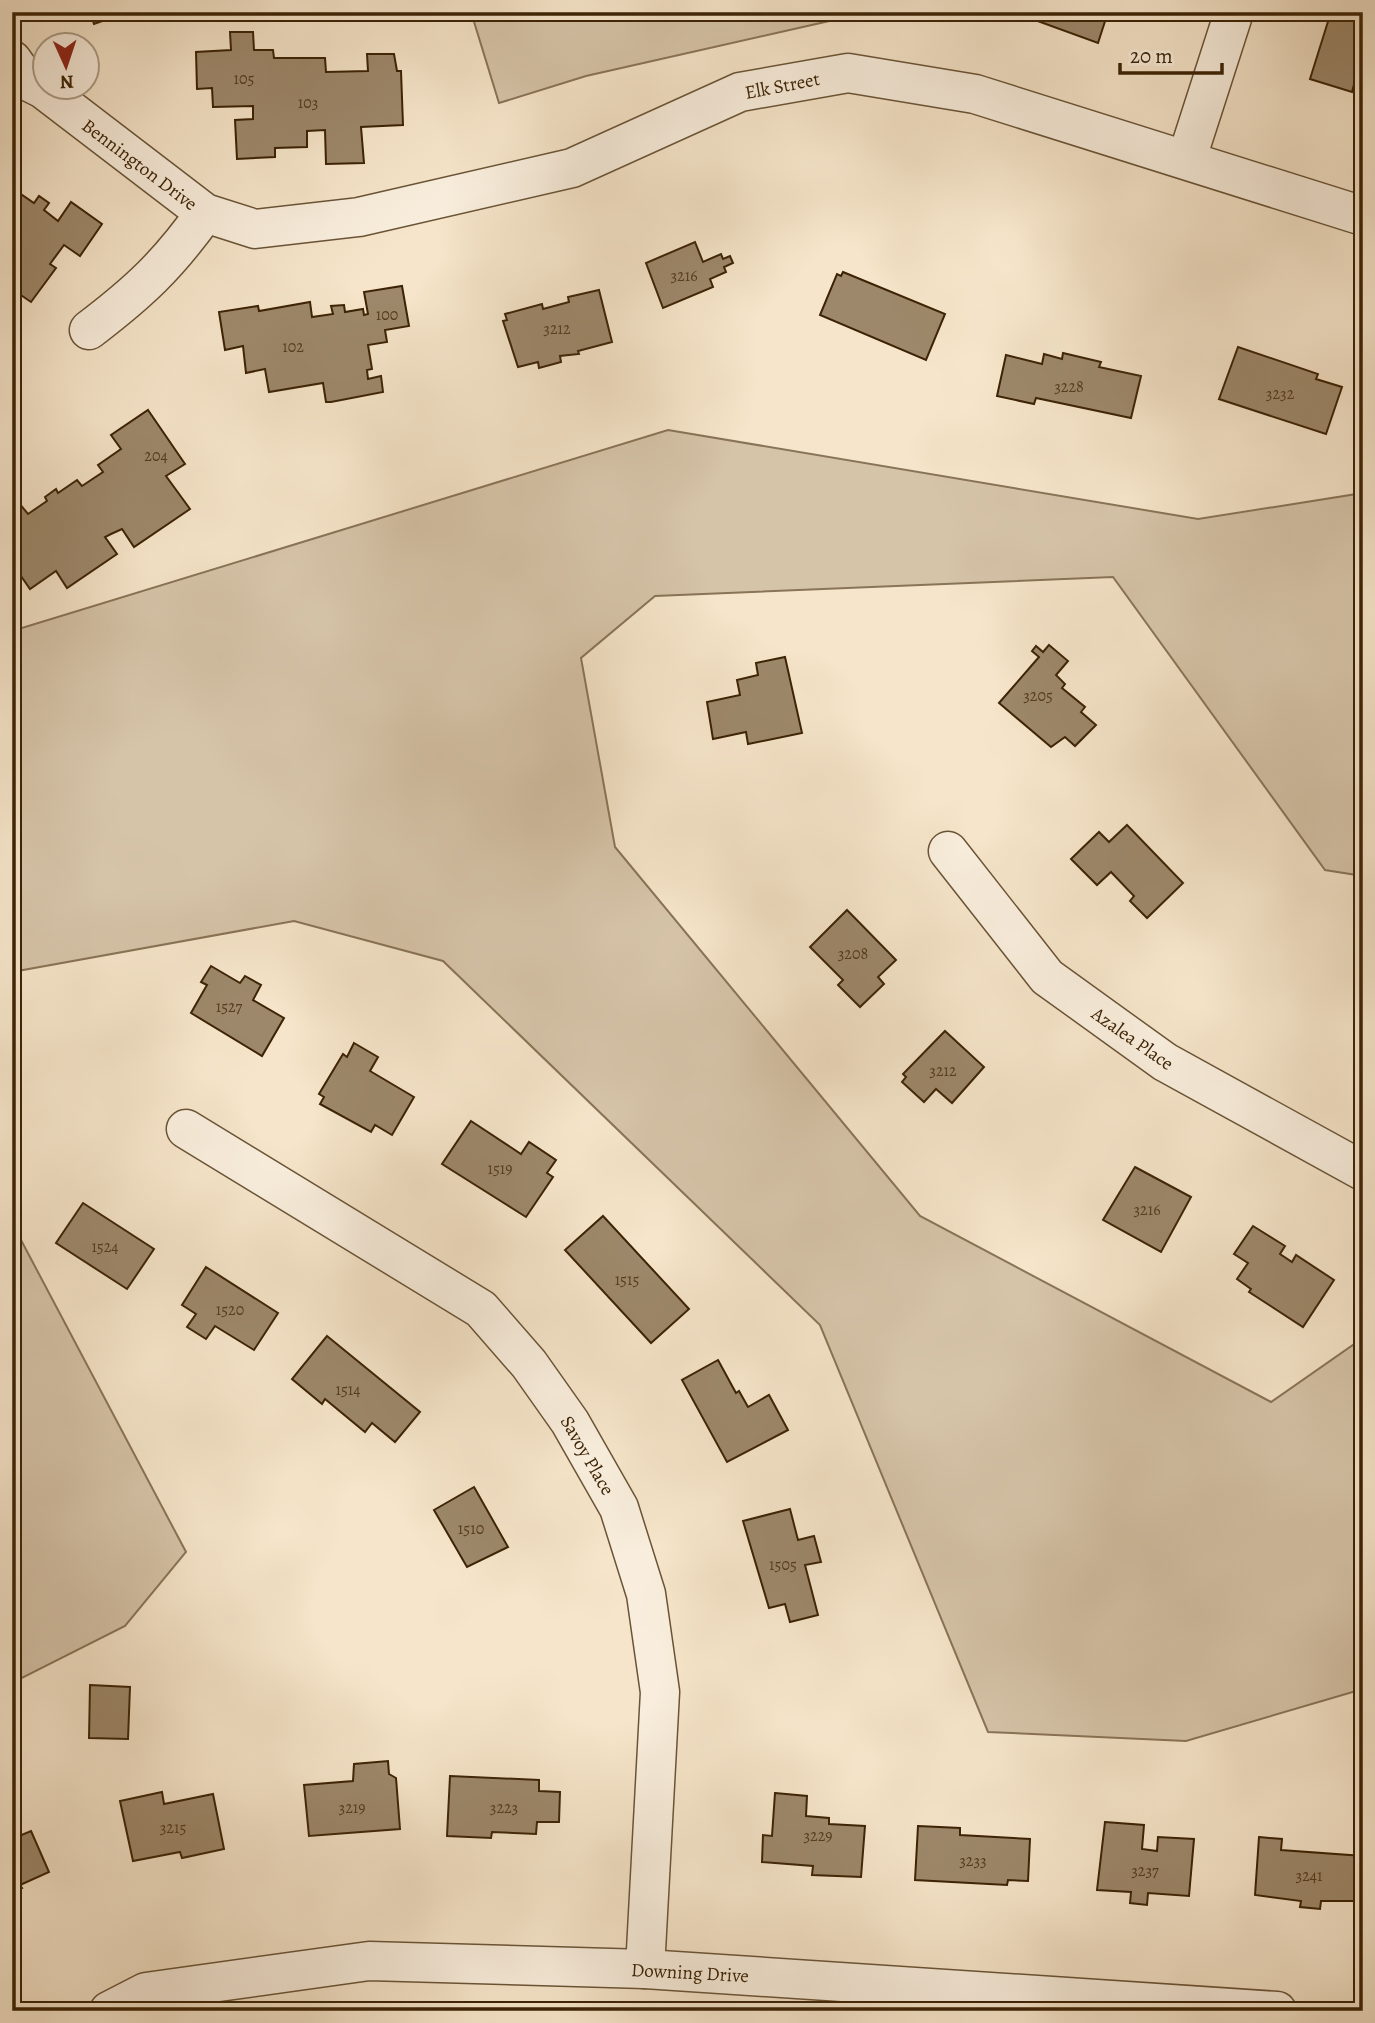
<svg xmlns="http://www.w3.org/2000/svg" width="1375" height="2023" font-family="Alegreya,serif">
  <style>
    .green { fill: #d6c4a9; stroke: #897457; stroke-width: 2 }
    .building { fill: #9d886b; stroke: #3c2305; stroke-width: 2 }
    .lines { fill: none; stroke-linecap: round; stroke-linejoin: round }
    .minor-casing { stroke: #6a5436; stroke-width: 41 }
    .minor { stroke: #f9eedd; stroke-width: 38 }
    .labels { text-anchor: middle; stroke-width: 7; stroke-linejoin: round; paint-order: stroke }
    .number-label { font-size: 16px; fill: #543c1e }
    .street-label { font-size: 19px; fill: #3c2305; stroke: #f9eedd }
  </style>
  <rect width="100%" height="100%" fill="#f6e5ca"/>
  <filter id="stains"><feTurbulence type="fractalNoise" baseFrequency=".00286" numOctaves="4"/><feColorMatrix values="0 0 0 0 .2 0 0 0 0 .09 0 0 0 0 .02 0 0 0 .5 -.17"/></filter>
  <radialGradient id="worn" r=".72"><stop offset=".6" stop-color="#630" stop-opacity="0"/><stop offset="1" stop-color="#630" stop-opacity=".3"/></radialGradient>
  <g class="green">
    <path d="M 471,12 L 844,12 L 838,19 L 586,76 L 499,103 Z"/>
    <path d="M 668,430 L 1198,519 L 1363,493 L 1363,876 L 1325,870 L 1113,577 L 655,596 L 581,658 L 615,847 L 920,1216 L 1271,1402 L 1363,1338 L 1363,1689 L 1186,1741 L 988,1732 L 820,1325 L 443,961 L 294,921 L 12,972 L 12,631 Z"/>
    <path d="M 12,1223 L 186,1552 L 125,1626 L 12,1683 Z"/>
  </g>
  <g class="building">
    <path d="M 90,12 L 128,12 L 94,24 Z"/>
    <path d="M 1013,12 L 1108,12 L 1098,43 Z"/>
    <path d="M 1331,12 L 1363,12 L 1363,79 L 1356,77 L 1352,92 L 1310,79 Z"/>
    <path d="M 230,32 L 253,32 L 254,50 L 273,50 L 274,58 L 325,58 L 326,72 L 368,71 L 367,54 L 394,54 L 397,71 L 401,71 L 403,125 L 361,127 L 364,163 L 326,164 L 325,130 L 307,131 L 307,147 L 275,148 L 275,157 L 237,159 L 235,120 L 253,119 L 253,106 L 213,107 L 212,88 L 197,89 L 196,52 L 231,50 Z"/>
    <path d="M 12,188 L 34,203 L 39,196 L 49,203 L 44,210 L 58,221 L 71,202 L 102,224 L 80,256 L 64,245 L 50,264 L 56,268 L 31,302 L 12,289 Z"/>
    <path d="M 695,242 L 703,262 L 721,254 L 723,259 L 730,256 L 733,263 L 724,267 L 726,272 L 710,279 L 713,287 L 663,308 L 646,263 Z"/>
    <path d="M 843,272 L 945,314 L 926,360 L 820,315 L 837,274 L 841,276 Z"/>
    <path d="M 402,286 L 409,326 L 385,330 L 387,342 L 368,345 L 372,369 L 367,370 L 368,379 L 381,376 L 383,392 L 331,402 L 326,402 L 323,383 L 269,392 L 265,369 L 246,373 L 243,346 L 225,350 L 219,312 L 258,306 L 259,311 L 310,302 L 312,317 L 333,314 L 331,306 L 344,305 L 345,312 L 363,309 L 364,315 L 368,314 L 364,292 Z"/>
    <path d="M 599,290 L 612,342 L 578,351 L 579,354 L 560,356 L 561,362 L 539,368 L 538,362 L 518,367 L 503,321 L 507,320 L 505,314 L 542,304 L 543,309 L 569,302 L 568,297 Z"/>
    <path d="M 1238,347 L 1318,374 L 1316,379 L 1342,387 L 1326,434 L 1219,399 Z"/>
    <path d="M 1063,353 L 1101,362 L 1099,367 L 1141,376 L 1131,418 L 1036,398 L 1034,404 L 997,396 L 1006,355 L 1042,364 L 1044,354 L 1062,359 Z"/>
    <path d="M 148,410 L 185,464 L 166,476 L 190,509 L 134,547 L 122,529 L 111,534 L 105,537 L 117,554 L 67,588 L 56,571 L 30,589 L 12,563 L 12,507 L 19,503 L 28,514 L 47,501 L 45,497 L 56,489 L 58,493 L 77,480 L 82,486 L 103,472 L 98,465 L 121,449 L 111,435 Z"/>
    <path d="M 1049,645 L 1068,661 L 1056,675 L 1065,684 L 1062,688 L 1085,707 L 1081,712 L 1096,725 L 1075,746 L 1065,737 L 1051,747 L 999,703 L 1039,657 L 1032,651 L 1036,646 L 1043,652 Z"/>
    <path d="M 785,657 L 802,733 L 748,744 L 746,732 L 713,739 L 707,702 L 740,695 L 737,680 L 758,675 L 756,663 Z"/>
    <path d="M 1127,825 L 1183,883 L 1147,918 L 1130,901 L 1134,896 L 1111,872 L 1097,885 L 1071,859 L 1099,832 L 1109,842 Z"/>
    <path d="M 847,910 L 896,960 L 878,977 L 884,984 L 860,1007 L 838,985 L 843,980 L 810,947 Z"/>
    <path d="M 211,966 L 240,983 L 245,976 L 261,985 L 253,1000 L 284,1018 L 262,1056 L 191,1013 L 207,985 L 201,982 Z"/>
    <path d="M 945,1031 L 984,1067 L 952,1103 L 936,1089 L 924,1102 L 902,1082 L 906,1077 L 903,1074 Z"/>
    <path d="M 354,1043 L 378,1057 L 370,1071 L 414,1097 L 392,1135 L 375,1125 L 371,1132 L 320,1104 L 324,1097 L 319,1094 L 343,1054 L 347,1057 Z"/>
    <path d="M 471,1121 L 521,1154 L 529,1142 L 556,1160 L 547,1173 L 553,1177 L 526,1217 L 442,1164 Z"/>
    <path d="M 1135,1167 L 1191,1197 L 1161,1252 L 1103,1220 Z"/>
    <path d="M 83,1203 L 154,1249 L 127,1289 L 56,1243 Z"/>
    <path d="M 603,1216 L 689,1309 L 651,1343 L 565,1250 Z"/>
    <path d="M 1253,1226 L 1285,1246 L 1280,1254 L 1292,1262 L 1296,1255 L 1334,1280 L 1303,1327 L 1249,1292 L 1251,1289 L 1237,1279 L 1248,1263 L 1234,1254 Z"/>
    <path d="M 206,1267 L 278,1313 L 254,1350 L 215,1326 L 206,1339 L 187,1327 L 196,1314 L 182,1305 Z"/>
    <path d="M 327,1336 L 420,1412 L 395,1442 L 372,1423 L 365,1432 L 325,1399 L 322,1404 L 292,1379 Z"/>
    <path d="M 718,1360 L 736,1393 L 739,1391 L 748,1407 L 769,1395 L 788,1430 L 727,1462 L 682,1380 Z"/>
    <path d="M 474,1487 L 508,1547 L 467,1567 L 434,1510 Z"/>
    <path d="M 790,1509 L 798,1540 L 814,1536 L 821,1562 L 805,1565 L 818,1615 L 790,1622 L 785,1604 L 769,1608 L 743,1521 Z"/>
    <path d="M 90,1685 L 130,1687 L 128,1739 L 89,1738 Z"/>
    <path d="M 388,1761 L 389,1774 L 396,1778 L 400,1829 L 309,1836 L 304,1785 L 353,1781 L 354,1764 Z"/>
    <path d="M 450,1776 L 539,1780 L 539,1791 L 560,1792 L 559,1822 L 537,1822 L 536,1834 L 492,1832 L 491,1838 L 447,1836 Z"/>
    <path d="M 162,1792 L 164,1804 L 213,1794 L 224,1849 L 182,1858 L 180,1852 L 133,1861 L 120,1801 Z"/>
    <path d="M 775,1793 L 807,1796 L 806,1816 L 829,1818 L 829,1824 L 865,1826 L 861,1877 L 812,1875 L 813,1866 L 762,1862 L 763,1835 L 772,1836 Z"/>
    <path d="M 1105,1822 L 1144,1825 L 1142,1849 L 1157,1851 L 1158,1837 L 1194,1839 L 1189,1896 L 1148,1893 L 1147,1905 L 1130,1903 L 1131,1892 L 1097,1890 Z"/>
    <path d="M 918,1826 L 960,1828 L 960,1835 L 1030,1839 L 1028,1881 L 1008,1880 L 1007,1885 L 915,1880 Z"/>
    <path d="M 31,1831 L 49,1872 L 20,1885 L 22,1888 L 12,1892 L 12,1839 Z"/>
    <path d="M 1259,1837 L 1282,1839 L 1281,1850 L 1363,1856 L 1363,1901 L 1321,1901 L 1320,1909 L 1300,1907 L 1301,1901 L 1255,1895 Z"/>
  </g>
  <g class="lines">
    <defs>
      <g id="minor">
        <path d="M 12,60 L 27,81 L 43,89 L 205,213 L 255,229 L 359,217 L 572,168 L 740,92 L 848,73 L 975,94 L 1363,216"/>
        <path d="M 1187,158 L 1234,12"/>
        <path d="M 89,330 C 139,292 168,265 205,213"/>
        <path d="M 948,851 L 1047,977 L 1165,1062 L 1363,1171"/>
        <path d="M 186,1129 L 481,1309 L 529,1364 L 570,1422 L 619,1508 L 646,1594 L 660,1692 L 645,1969"/>
        <path d="M 109,2011 L 146,1992 L 369,1961 L 645,1969 L 1277,2011"/>
      </g>
    </defs>
    <use href="#minor" class="minor-casing"/>
    <use href="#minor" class="minor"/>
  </g>
  <g class="labels">
    <g class="number-label">
      <text x="244" y="84">105</text>
      <text x="308" y="108">103</text>
      <text x="684" y="281">3216</text>
      <text x="387" y="320">100</text>
      <text x="557" y="334">3212</text>
      <text x="293" y="352">102</text>
      <text x="1069" y="392">3228</text>
      <text x="1280" y="399">3232</text>
      <text x="156" y="461">204</text>
      <text x="1038" y="701">3205</text>
      <text x="853" y="959">3208</text>
      <text x="229" y="1012">1527</text>
      <text x="943" y="1076">3212</text>
      <text x="500" y="1174">1519</text>
      <text x="1147" y="1215">3216</text>
      <text x="105" y="1252">1524</text>
      <text x="627" y="1285">1515</text>
      <text x="230" y="1315">1520</text>
      <text x="348" y="1395">1514</text>
      <text x="471" y="1534">1510</text>
      <text x="783" y="1570">1505</text>
      <text x="352" y="1813">3219</text>
      <text x="504" y="1813">3223</text>
      <text x="173" y="1833">3215</text>
      <text x="818" y="1841">3229</text>
      <text x="973" y="1866">3233</text>
      <text x="1145" y="1876">3237</text>
      <text x="1309" y="1881">3241</text>
    </g>
    <g class="street-label">
      <text transform="translate(782 85) rotate(-11)" y="7">Elk Street</text>
      <text transform="translate(140 164) rotate(37)" y="7">Bennington Drive</text>
      <text transform="translate(1133 1038) rotate(35)" y="7">Azalea Place</text>
      <text transform="translate(588 1455) rotate(60)" y="7">Savoy Place</text>
      <text transform="translate(690 1972) rotate(3)" y="7">Downing Drive</text>
    </g>
  </g>
  <rect width="1375" height="2023" fill="none" stroke="#f6e5ca" stroke-width="42"/>
  <rect x="14" y="14" width="1347" height="1995" fill="none" stroke="#3c2305" stroke-width="3.5"/>
  <rect x="21" y="21" width="1333" height="1981" fill="none" stroke="#3c2305" stroke-width="2"/>
  <g transform="translate(66 66) rotate(177)"><circle r="33" fill="#f9eedd" stroke="#ad9d87" stroke-width="2"/>
  <path d="M0-5L12 26L0 18L-12 26Z" fill="#8f2418"/>
  <text y="-10" font-size="19" font-weight="bold" text-anchor="middle" fill="#3c2305">N</text>
  </g>
  <path d="M1120 63v10h102v-10" fill="none" stroke="#3c2305" stroke-width="3.5"/>
  <text x="1130" y="63" font-size="21" fill="#3c2305" stroke="#f9eedd" stroke-width="5" paint-order="stroke">20 m</text>
  <rect width="100%" height="100%" filter="url(#stains)"/>
  <rect width="100%" height="100%" fill="url(#worn)"/>
</svg>
